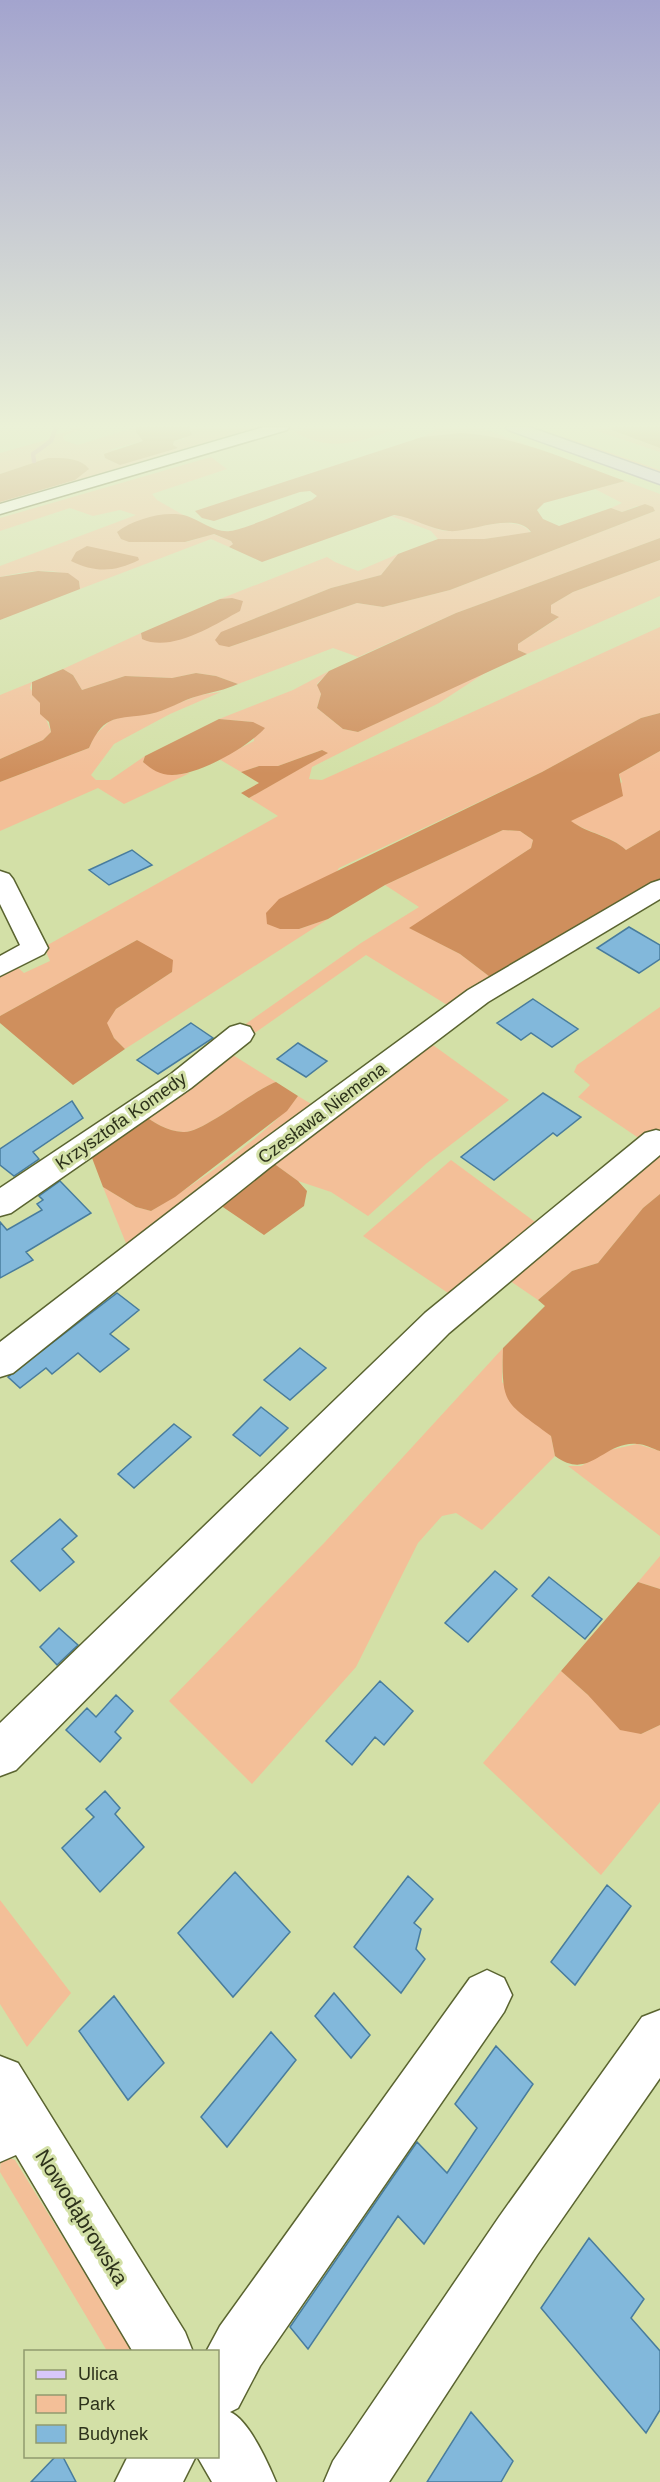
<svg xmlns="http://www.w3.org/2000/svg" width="660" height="2482" font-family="Helvetica,sans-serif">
  <rect width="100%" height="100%" fill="#d3e0a7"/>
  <path fill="#f3bf98" d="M71,427H86L63,436L65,441L78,445L136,427V432L143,441L109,450L177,448L173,445L174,441L184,439L189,427H270L252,432L244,431L247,434L0,505V502L75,480L72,459C46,457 25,466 0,474V453L50,439L52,432L58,434L71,431Z
    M292,427H302L0,515V512Z
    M311,427H403C363,439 335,455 295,432Z
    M434,427H478L531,446C494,436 460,433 422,437L435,431Z
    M523,427L571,439L660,470V476Z
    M585,427H611L612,430L660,448V452Z
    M211,457L227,469L152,494L157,500L185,516L149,517L129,542H186L213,534L231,541L233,544L229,547L211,539L80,589L79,581C57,565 26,571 0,577V566L136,515L120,510L93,516L70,508L0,531V518Z
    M625,481L660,494V538L456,613L358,657L333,648L238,684L216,676L196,673L172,678L125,676L82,690L73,675L63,669L141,633L142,639L232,598L220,599L327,557L335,562L358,571L398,554L381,575L331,588L246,622L229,647L357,603L383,607L450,590L655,511L637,506L622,512L611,508L622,503L595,489Z
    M391,516C412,513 430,531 450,531C471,531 517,512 531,533L484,539H438L431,531Z
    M660,560V596L527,654L518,650V644L558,618L551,613V605L573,592Z
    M660,627V713L641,718L542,772L339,868L299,929L328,919L125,1049L114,1038L106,1023L116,1009L172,972L137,940L0,1016V974L16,966L24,973L50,961L44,947L278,816L249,798L327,753L322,750L278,766H259L241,772L219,759L254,741L253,722L219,719L293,690L329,671L317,684L321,694L317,708L343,729L358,732L491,669L439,703L312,767L309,779L322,780Z
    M32,682L30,688L40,703L51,732L43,740L0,759V695Z
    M221,692L170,714L114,744L91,775L96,780H110L145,756L143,762L172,775L190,773L124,804L98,788L0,831V782L89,748L94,736L110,721L127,715L150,714L200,695Z
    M660,751V830L626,850C610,835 588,833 570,821L594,808L622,782L619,774Z
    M503,830L520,831L533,840L531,848L410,928L460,954L494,980L452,1008L366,955L249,1037L237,1030L361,943L419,907L385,885Z
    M660,1007V1194L643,1208L598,1263L572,1271L538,1300L500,1274L646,1143L578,1097L590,1085L574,1072L577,1065Z
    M426,1040L509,1100L427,1163L368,1216L331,1192L298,1181L269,1160Z
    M228,1052L276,1082C253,1090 202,1134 183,1132C166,1131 154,1122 141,1114Z
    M298,1096L318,1108L130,1253L103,1187L136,1207L151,1211C190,1188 273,1131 298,1096Z
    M451,1160L542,1227L457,1299L363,1236Z
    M503,1348L502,1382L551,1436L555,1456L482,1530L456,1513L442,1516L418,1543L356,1667L252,1784L169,1701L325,1542Z
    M637,1444L660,1451V1536L568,1466H581L610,1450Z
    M660,1556V1589L638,1582Z
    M561,1671L588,1695L641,1734L660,1725V1802L601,1875L483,1763Z
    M0,1900L71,1993L27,2047L0,2004Z
    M1,2155L15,2160L133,2351H107L0,2172Z"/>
  <path fill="#cf8f5d" d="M136,427H189L192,435L174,441L173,445L178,448L120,465L105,458L104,454L143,441L136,432Z
    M611,427H660V448L612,430Z
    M461,433C518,436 572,462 625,481L544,503L537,510L543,519L559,526L611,508L622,512L645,504L653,507L655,511L450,590L383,607L357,603L229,647L219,645L215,640L221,632L331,588L381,575L398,554L438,539H484L531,532C515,511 470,533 449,531C431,530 413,517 394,515L262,562L229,547L233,544L231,541L214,534L185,542H129L121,539L117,532C134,519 166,510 187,516C201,521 215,533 230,531C249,528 292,508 312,500L317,496L310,491L300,492L214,521L202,518L195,511L422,437Z
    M48,458C62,458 80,457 89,469L75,480L0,502V474Z
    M660,538V560L573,592L551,605V613L559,617L518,644V650L527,654L358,732L343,729L317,708L321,694L317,685L329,671L456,613Z
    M87,546L138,557L139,560C115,572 95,573 71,561L76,552Z
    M38,571L68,573L79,581L80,589L0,620V577Z
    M232,598L243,601L240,611C214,625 171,653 142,639L141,633L220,599Z
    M63,669L73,675L82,690L125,676L172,678L196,673L216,676L238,684C225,690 212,692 198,696C182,700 166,711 150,714C118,720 105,712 89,748L0,782V759L43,740L51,732L49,722L40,714V703L32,695V682Z
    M660,713V751L619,774L623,796L571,821C588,834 610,835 626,850L660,830V885L494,980L460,954L409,928L531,848L533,840L520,831L503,830L385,885L328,919L299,929H280L267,924L266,913L279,899L542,772L641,718Z
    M219,719L253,722L265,728C248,747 199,775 172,775C160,775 151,769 143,762L145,756Z
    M322,750L328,753L249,798L241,793L259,783L241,772L259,766H278Z
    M137,940L173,960L172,972L116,1009L107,1023L114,1038L125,1049L73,1085L0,1023V1016Z
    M276,1082L298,1096L287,1111L175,1197L151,1211L136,1207L103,1187L89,1150L141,1114C154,1122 166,1131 183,1132C202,1134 253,1090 276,1082Z
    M269,1160L298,1181L307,1191L304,1206L264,1235L214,1201Z
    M660,1194V1451C653,1449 645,1444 637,1444C603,1441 590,1482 555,1456L551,1436C506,1402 501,1407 503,1348L545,1306L538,1300L572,1271L598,1263L643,1208Z
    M638,1582L660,1589V1725L641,1734L620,1730L588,1695L561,1671Z"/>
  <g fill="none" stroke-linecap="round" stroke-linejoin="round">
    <path stroke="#db8ca6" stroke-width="4.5" d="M34,461L33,454L51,441L56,427"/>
  </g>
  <path fill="#82b8db" stroke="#487c9d" stroke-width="1.5" d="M132,850L152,865L109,885L89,870Z
    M629,927L660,945V959L639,973L597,948Z
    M533,999L578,1029L552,1047L531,1033L521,1040L497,1023Z
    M191,1023L213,1038L158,1074L137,1060Z
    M298,1043L327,1061L306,1077L277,1059Z
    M543,1093L581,1117L557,1136L553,1133L494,1180L461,1157Z
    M72,1101L83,1118L33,1152L39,1159L14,1176L0,1165V1149Z
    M60,1181L91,1213L26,1252L33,1260L0,1278V1222L7,1230L42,1210L37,1204L43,1200L39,1196Z
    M117,1293L139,1310L110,1334L129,1349L100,1372L78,1353L52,1374L46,1368L20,1388L8,1377Z
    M300,1348L326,1368L290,1400L264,1380Z
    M261,1407L288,1428L260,1456L233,1435Z
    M174,1424L191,1437L134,1488L118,1474Z
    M60,1519L77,1536L62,1549L74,1562L40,1591L11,1561Z
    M495,1571L517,1589L468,1642L445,1623Z
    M549,1577L602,1619L585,1639L532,1596Z
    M59,1628L78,1645L57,1665L40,1647Z
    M380,1681L413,1711L384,1745L375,1737L352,1765L326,1741Z
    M116,1695L133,1711L115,1732L121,1738L100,1762L66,1730L87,1708L96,1717Z
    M105,1791L120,1808L115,1814L144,1847L100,1892L62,1848L94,1817L86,1809Z
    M235,1872L290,1932L233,1997L178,1933Z
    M408,1876L433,1899L414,1923L421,1929L416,1949L425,1959L401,1993L354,1947Z
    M607,1885L631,1906L575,1985L551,1962Z
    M334,1993L370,2035L351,2058L315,2016Z
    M114,1996L164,2063L128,2100L79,2031Z
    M271,2032L296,2060L227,2147L201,2117Z
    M496,2046L533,2084L424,2244L398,2216L308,2349L290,2327L417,2142L447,2173L477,2128L455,2104Z
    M589,2238L644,2299L631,2318L660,2351V2410L646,2433L541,2308Z
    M471,2412L513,2461L501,2482H427Z
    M55,2457H63L76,2482H31Z"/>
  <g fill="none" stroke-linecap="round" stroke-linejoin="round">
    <defs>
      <path id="minor" d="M264,427H289L287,430L0,514V504Z
        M0,871L9,874L13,879L48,948L44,954L0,976V956L20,945L0,904Z
        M660,880V899L488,1002L269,1168L13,1373L0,1377V1342L247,1152L468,990L651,883Z
        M240,1024L250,1027L254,1034L250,1041L191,1088L11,1213L0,1216V1188L171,1074L230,1027Z
        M656,1130L660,1131V1155L449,1333L16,1770L0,1776V1723L425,1313L645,1133Z
        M487,1970L504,1978L512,1995L504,2012L260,2366L238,2408L230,2412C249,2420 268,2463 276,2482H212L197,2456H218V2352H206L220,2326L470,1978Z
        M660,2010V2078L537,2255L389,2482H324L333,2461L499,2217L642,2017Z
        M0,2056L18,2063L185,2332L193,2352H133L16,2155L0,2162Z
        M128,2456H196L183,2482H115Z"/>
      <path id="major" d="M506,427H529L660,473V484L508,430Z"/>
    </defs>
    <use href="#minor" stroke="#5a6430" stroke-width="3"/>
    <use href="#major" stroke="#8b7ba9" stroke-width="3"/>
    <use href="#minor" fill="#fff" fill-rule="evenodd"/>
    <use href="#major" fill="#d7c7f9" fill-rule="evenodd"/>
  </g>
  <linearGradient id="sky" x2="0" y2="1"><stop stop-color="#a3a4ce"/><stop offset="0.55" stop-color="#ebf1d7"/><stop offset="1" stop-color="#ebf1d7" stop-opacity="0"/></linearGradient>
  <rect width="660" height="774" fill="url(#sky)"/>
  <g text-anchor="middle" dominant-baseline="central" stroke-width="6" stroke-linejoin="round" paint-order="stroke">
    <g font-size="18" fill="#2d321b" stroke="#d3e0a7">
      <text transform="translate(322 1113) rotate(-37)">Czesława Niemena</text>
      <text transform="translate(121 1121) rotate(-35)">Krzysztofa Komedy</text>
    </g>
    <g font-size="21" fill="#2d321b" stroke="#d3e0a7">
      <text transform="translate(82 2217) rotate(58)">Nowodąbrowska</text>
    </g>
  </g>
  <rect x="24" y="2350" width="195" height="108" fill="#d3e0a7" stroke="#919a6f" stroke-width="1.5"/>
  <rect x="36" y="2370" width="30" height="9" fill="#d7c7f9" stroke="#919a6f" stroke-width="1.5"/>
  <text x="78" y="2380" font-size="18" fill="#2d321b">Ulica</text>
  <rect x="36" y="2395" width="30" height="18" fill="#f3bf98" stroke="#919a6f" stroke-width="1.5"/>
  <text x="78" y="2410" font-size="18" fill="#2d321b">Park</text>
  <rect x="36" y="2425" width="30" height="18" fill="#82b8db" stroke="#919a6f" stroke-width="1.5"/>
  <text x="78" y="2440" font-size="18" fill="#2d321b">Budynek</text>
</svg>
